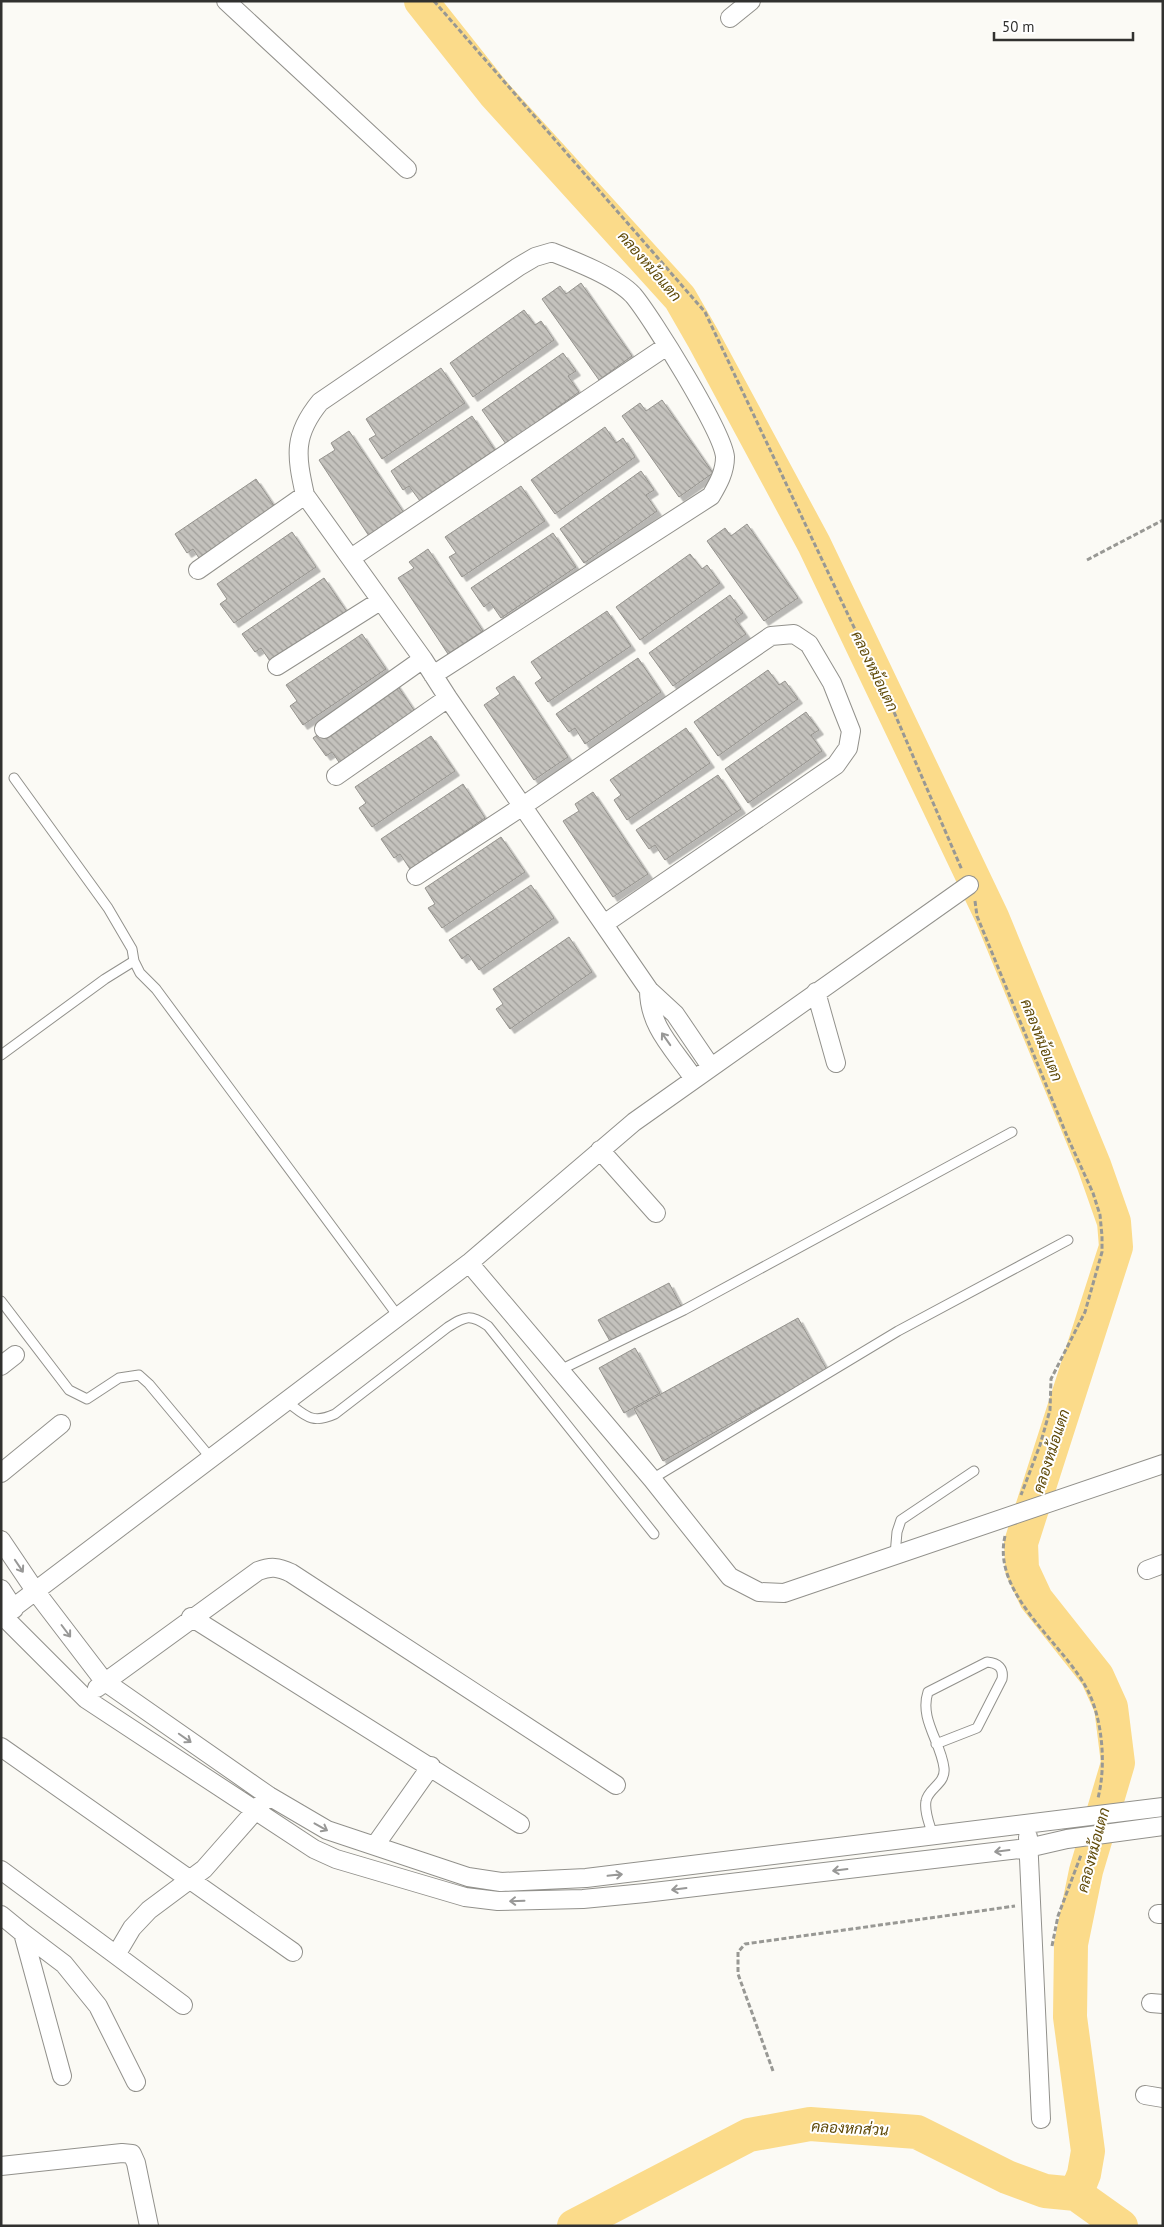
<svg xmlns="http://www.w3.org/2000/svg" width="1164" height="2227" font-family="'PT Sans',Sarabun,sans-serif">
  <defs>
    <pattern id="building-back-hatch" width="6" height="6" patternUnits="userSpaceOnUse" patternTransform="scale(1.25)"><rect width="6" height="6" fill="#c4c2bd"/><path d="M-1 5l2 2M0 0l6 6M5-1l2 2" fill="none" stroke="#a09e9a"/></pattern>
    <filter id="shadow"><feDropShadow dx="4.5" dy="4.5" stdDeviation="0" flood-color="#0004"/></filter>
  </defs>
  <rect width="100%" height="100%" fill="#fbfaf5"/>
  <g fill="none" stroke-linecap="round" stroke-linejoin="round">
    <path stroke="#fbdb8a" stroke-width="34" d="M421,1L494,93L680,298L703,338L814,544L992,917L1094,1165L1114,1222L1116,1247L1021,1543L1022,1569L1036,1599L1097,1676L1111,1707L1118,1763L1086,1871L1071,1944L1070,2017L1088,2151L1084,2174L1076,2194
      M574,2226L749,2135L810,2124L917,2132L1007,2177L1045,2191L1076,2194L1121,2226"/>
  </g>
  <path fill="url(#building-back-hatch)" stroke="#95938e" filter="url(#shadow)" d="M581,283L632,356L599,380L542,299L560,286L566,294Z
    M524,310L535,325L541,321L554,340L473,397L450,363Z
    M563,353L576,371L568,376L579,392L506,444L482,410Z
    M441,368L465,403L382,459L369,439L376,435L366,419Z
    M662,400L713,473L679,497L622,416L640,403L646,411Z
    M472,416L495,450L420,501L409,486L403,490L391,471Z
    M605,427L616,443L623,438L635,457L555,514L531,480Z
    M349,431L404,513L369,536L319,460L335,450L331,443Z
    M641,471L654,490L646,495L657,511L584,563L560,529Z
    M256,479L279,513L203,564L193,549L187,553L175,534Z
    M521,486L545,521L462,577L449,557L456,553L445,537Z
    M747,524L798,598L764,621L707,541L725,528L731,536Z
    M292,532L316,567L234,623L220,604L227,599L217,584Z
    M553,533L576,567L501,618L490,602L484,607L471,588Z
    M428,549L483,631L448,654L398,578L414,568L409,562Z
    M690,554L702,569L707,565L720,583L640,640L616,607Z
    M324,578L347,612L272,664L261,648L255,652L242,634Z
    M730,595L743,613L735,619L746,634L673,686L649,653Z
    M607,611L631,646L548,702L535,683L542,678L531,662Z
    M362,634L386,669L303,725L290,706L297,701L286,685Z
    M638,658L661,692L585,744L575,728L569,732L556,714Z
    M768,670L779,685L785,681L798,699L718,756L694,722Z
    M514,676L568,757L534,780L484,705L500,694L496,688Z
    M395,682L418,716L343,768L332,752L326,756L313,738Z
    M806,712L819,730L811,735L822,751L748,803L725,769Z
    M686,728L710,763L627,820L614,800L621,795L610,780Z
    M431,736L455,771L372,827L359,808L366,803L355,787Z
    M718,775L741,809L665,860L655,845L649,849L636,830Z
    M463,784L485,818L410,869L400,854L394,858L381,839Z
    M593,792L648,874L613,897L563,821L579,811L575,804Z
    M501,837L525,872L442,928L428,908L435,904L425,888Z
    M531,885L554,918L479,970L468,954L462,959L449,940Z
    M569,937L592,972L510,1029L496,1009L503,1004L493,989Z
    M669,1283L681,1306L611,1343L598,1320Z
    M798,1318L827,1370L663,1461L634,1409Z
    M635,1348L660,1393L624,1413L599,1368Z"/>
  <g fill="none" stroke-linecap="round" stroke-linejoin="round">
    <defs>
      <path id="lane" d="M14,778L108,908L132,949L134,961
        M1,1055L105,979L134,961L140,973L156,989L398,1316
        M1,1301L69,1390L87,1399L119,1378L139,1375L149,1384L210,1457
        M560,1370L684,1310L1012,1132
        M286,1401C305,1415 311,1425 335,1414L448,1327C466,1316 470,1314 488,1326L654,1534
        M652,1479L898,1331L1068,1240
        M895,1555L897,1532L901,1520L974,1471
        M933,1836C930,1825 924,1812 926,1801C928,1788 946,1784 944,1768C941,1742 919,1719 928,1692L987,1662C998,1663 1004,1668 1002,1679L977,1728L936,1744"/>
      <path id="street" d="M226,1L407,169
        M730,18L751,1
        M351,558L667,346
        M198,570L305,495
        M277,666L380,601
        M433,675L711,496C718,484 725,472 725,457C723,432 651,316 633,295C616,277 575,261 552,252L535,257L518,267L320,402C293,435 296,455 305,495L423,659L448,698L649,990L675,1014L711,1067
        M324,729L423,659
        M336,776L448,698
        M416,876L523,806L771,636L794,634L809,644L832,683L851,731L848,748L836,765L604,924
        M649,990C649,1027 674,1049 694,1079
        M816,992L836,1063
        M600,1150L656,1213
        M469,1263L634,1122L969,885
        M1,1366L15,1355
        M1,1473L61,1424
        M1,1540L36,1592L104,1681L269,1796L327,1830L468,1877L501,1882L586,1878L1163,1807
        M1147,1570L1163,1564
        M1,1589L14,1609
        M3,1616L86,1699L314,1849L336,1859L465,1897L498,1901L583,1899L645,1893L1028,1848L1067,1839L1163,1826
        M1,1617L469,1263L652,1479L730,1577L759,1592L784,1593L1163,1464
        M191,1617L520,1824
        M97,1688L258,1571C271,1566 278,1567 291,1573L616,1785
        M1,1747L293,1952
        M1028,1837L1041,2119
        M376,1844L431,1766
        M1,1870L116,1955L132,1928L149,1910L204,1869L263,1802
        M1158,1914H1163
        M1,1915L23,1933L62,2076
        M23,1933L64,1964L98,2006L136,2082
        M116,1955L183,2005
        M1151,2003L1163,2004
        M1145,2095L1163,2098
        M1,2166L122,2153L132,2154L136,2163L149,2226"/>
    </defs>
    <use href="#lane" stroke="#92918c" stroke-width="11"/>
    <use href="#street" stroke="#92918c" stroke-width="20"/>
    <path stroke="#989894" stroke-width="3" stroke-dasharray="5 2.5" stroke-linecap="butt" d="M434,1L705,312L894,712L962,870
      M1087,560L1163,520
      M975,901L977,916L1067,1136L1093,1193L1100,1215L1102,1236V1252L1085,1312L1051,1379L1050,1410L1040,1445L1021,1495
      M1005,1536C991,1596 1066,1644 1089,1693C1103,1723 1106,1767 1098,1798
      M1052,1946L1058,1916L1081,1855
      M773,2071L738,1974V1952L745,1944L1015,1906"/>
    <use href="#lane" stroke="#fff" stroke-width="9"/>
    <use href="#street" stroke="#fff" stroke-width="18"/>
  </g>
  <defs><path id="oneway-shaft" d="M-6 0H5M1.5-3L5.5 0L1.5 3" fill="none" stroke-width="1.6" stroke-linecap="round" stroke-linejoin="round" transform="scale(1.25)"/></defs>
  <g stroke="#989897">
    <use href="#oneway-shaft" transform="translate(666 1039) rotate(-125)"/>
    <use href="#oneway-shaft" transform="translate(19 1566) rotate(56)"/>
    <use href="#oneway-shaft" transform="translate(66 1631) rotate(53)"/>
    <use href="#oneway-shaft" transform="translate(185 1738) rotate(35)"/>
    <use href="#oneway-shaft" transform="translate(321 1827) rotate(29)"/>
    <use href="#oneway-shaft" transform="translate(1002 1851) rotate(173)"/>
    <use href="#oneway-shaft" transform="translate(840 1870) rotate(173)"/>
    <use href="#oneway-shaft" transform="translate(615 1875) rotate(-6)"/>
    <use href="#oneway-shaft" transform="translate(679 1889) rotate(173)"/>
    <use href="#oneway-shaft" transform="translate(517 1901) rotate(178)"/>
  </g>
  <g text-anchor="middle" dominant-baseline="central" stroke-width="4" stroke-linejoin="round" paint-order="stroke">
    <g font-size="15" font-style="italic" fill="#5f4907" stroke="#fff">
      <text transform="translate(650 266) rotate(49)">คลองหม้อแตก</text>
      <text transform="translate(875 671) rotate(64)">คลองหม้อแตก</text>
      <text transform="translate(1042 1040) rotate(68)">คลองหม้อแตก</text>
      <text transform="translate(1051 1451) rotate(-72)">คลองหม้อแตก</text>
      <text transform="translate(1093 1850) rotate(-75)">คลองหม้อแตก</text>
      <text transform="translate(850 2128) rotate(3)">คลองหกส่วน</text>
    </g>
  </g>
  <rect width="1164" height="2227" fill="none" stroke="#31312f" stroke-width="5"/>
  <path d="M994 32v8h139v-8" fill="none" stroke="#31312f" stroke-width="2.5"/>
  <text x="1002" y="32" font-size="15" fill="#31312f" stroke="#ffffff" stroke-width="4" paint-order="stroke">50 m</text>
</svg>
